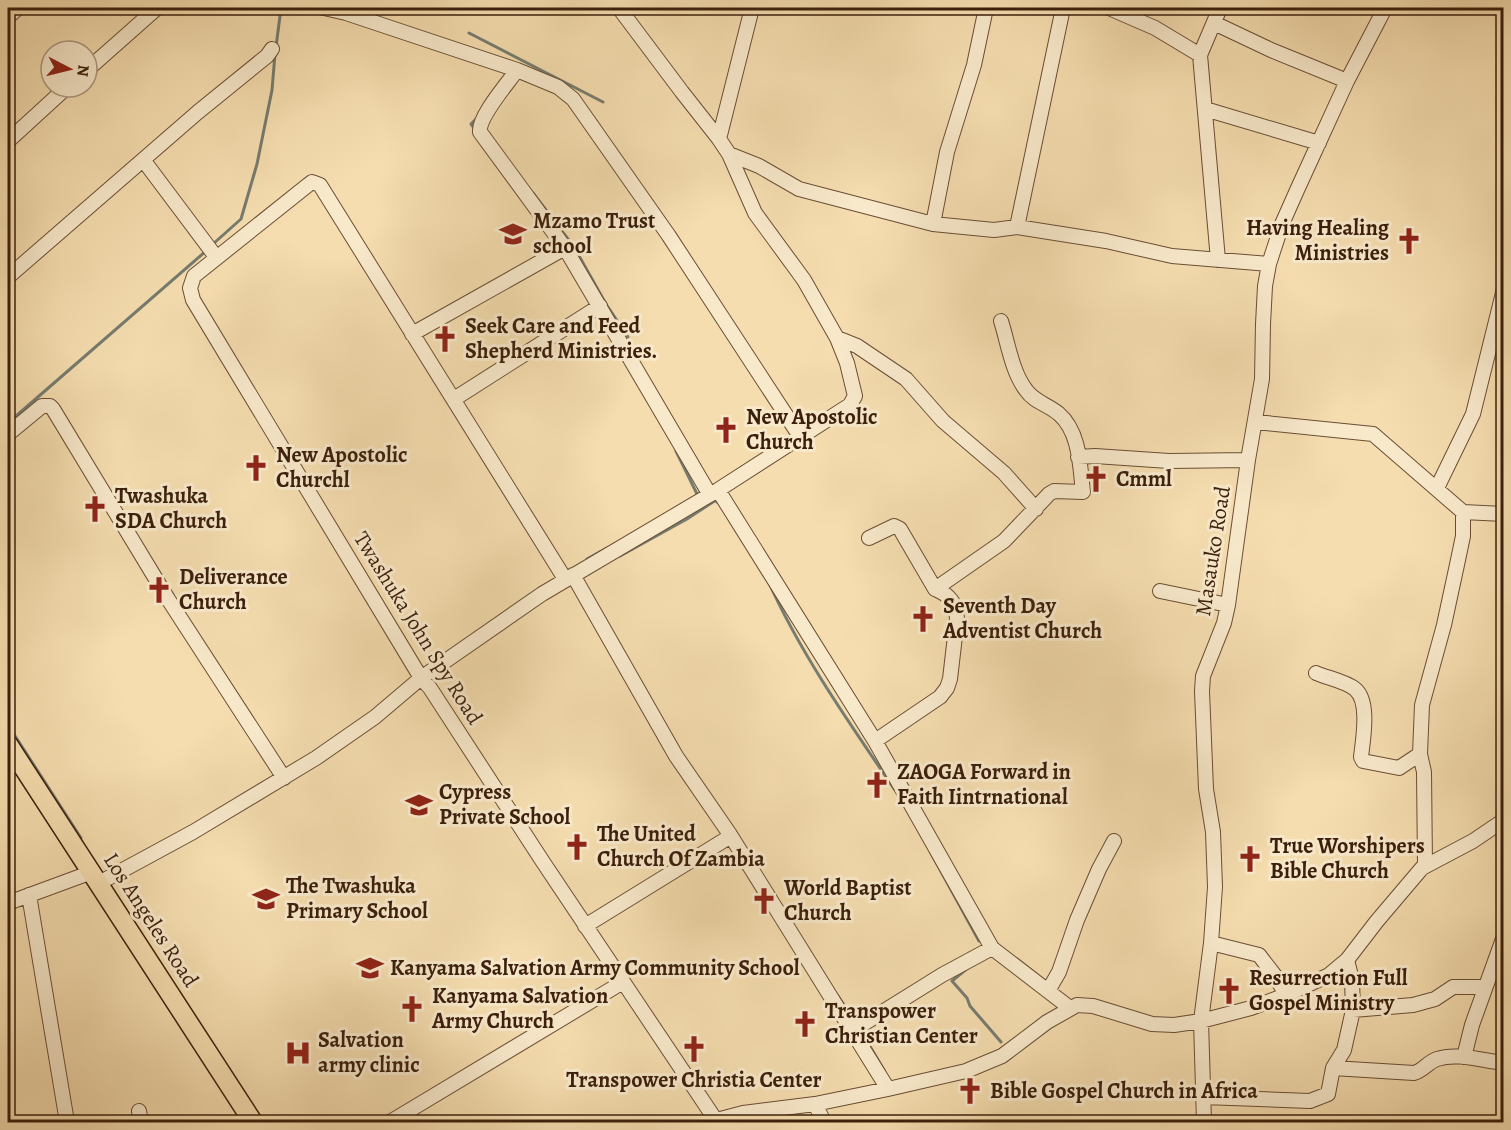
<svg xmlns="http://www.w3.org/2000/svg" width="1511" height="1130" font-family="Alegreya,serif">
  <rect width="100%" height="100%" fill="#f5ddaf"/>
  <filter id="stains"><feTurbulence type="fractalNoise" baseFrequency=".00333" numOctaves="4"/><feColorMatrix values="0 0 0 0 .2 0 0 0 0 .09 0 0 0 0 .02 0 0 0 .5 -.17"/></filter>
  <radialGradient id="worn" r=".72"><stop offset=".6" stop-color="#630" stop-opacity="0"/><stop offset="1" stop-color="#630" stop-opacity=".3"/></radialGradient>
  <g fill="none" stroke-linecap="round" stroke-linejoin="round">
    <path stroke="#767c70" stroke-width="3" d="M469,33L603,102
      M276,47L281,8
      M474,128L471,124L477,118
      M533,193L574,247L606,304L628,337
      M213,244L241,219L257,164L272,90L275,54
      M8,423L206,251
      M676,451L698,496
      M620,556L687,519L716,500L717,502
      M587,559L607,548
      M769,583C802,656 850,724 895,790
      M8,725L81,838
      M8,760L62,843
      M931,853L979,941
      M969,967L952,981L967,998L970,1006L1001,1042
      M838,996L856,1023
      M861,1031L884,1070"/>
    <defs>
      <path id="minor" d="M324,8L346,13L517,70
        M619,8L682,92L719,139
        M1109,8L1155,28L1200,55
        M8,17L18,8
        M1214,23L1271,50L1347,81
        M87,70L157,8
        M1205,109L1319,143
        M8,141L67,87
        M729,154L759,166L799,189L933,224L994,230L1017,227L1106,241L1172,256L1269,264
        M144,161L216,257
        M933,224L947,152L974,65L986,8
        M1017,227L1063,8
        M1218,260L1200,55L1220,8
        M8,277L198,112L267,56L272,49
        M412,334L565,248
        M837,338L857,346L906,379L943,421L1004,473L1036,509
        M454,399L600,306
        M1256,422L1373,434L1463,512L1504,514
        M8,434L42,406H50L53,409L168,599L284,778
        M1078,457L1095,456L1169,461L1248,460
        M1437,488L1473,414L1504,289
        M718,490L875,741L992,948L1070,1008
        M710,495L565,248L480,132C478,117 508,83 517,70L558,87L573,99L669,236L801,438
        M869,538L894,526L900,529L935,589C950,595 956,603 957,619L950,679L947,688L940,697L875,741
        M573,575L676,756L729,833L888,1089
        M565,579L320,185L312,182L308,185L194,276L190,288L193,300L421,678L430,688L543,862L717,1122
        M935,589L1004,541L1049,494L1054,491L1083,492C1080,467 1080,432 1059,414C1049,405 1034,402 1026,390C1012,372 1008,343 1001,321
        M1160,591L1228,605
        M1316,673C1327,678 1345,681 1355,689C1370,701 1363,739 1361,757L1363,761L1399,768L1420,754
        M1425,866L1424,772L1420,754L1422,705L1444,625L1458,560L1463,536V512
        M99,883L193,832L316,758L375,717L421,678L542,594L718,490L850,405L855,396L847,363L837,338L804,280L755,213L729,154L719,139L752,8
        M29,895L67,1122
        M8,903L92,872
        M585,926L731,836
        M1211,943L1259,955L1276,977L1286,995
        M1048,991L1059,972L1077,920L1099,869L1114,841
        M1353,1010L1413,1005L1435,999L1453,987H1485
        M852,1031L942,975L992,948
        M1464,1057L1472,1025L1504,936
        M1333,1068L1414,1073C1423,1071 1428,1062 1437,1059C1458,1052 1482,1061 1504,1063
        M1203,1097L1310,1101L1328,1094L1333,1068L1344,1050L1353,1010L1352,980L1347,960
        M815,1104L824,1122
        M139,1111L141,1122
        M390,1122L623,982
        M709,1122L743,1113L815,1104L888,1089L966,1071L1002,1056L1047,1022L1077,1005L1093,1006L1152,1024L1174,1025L1201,1021L1251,1008L1286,995L1329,975L1347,960L1377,921L1422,868L1473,841L1504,820
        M1204,1122L1201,1021L1211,943L1215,887L1213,832L1206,789L1202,691L1203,676L1224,623L1228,605L1248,460L1262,379L1263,324L1265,286L1269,264L1282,224L1298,188L1347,81L1385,8"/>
      <path id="major" d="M8,744L253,1122"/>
    </defs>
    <use href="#minor" stroke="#6a4e35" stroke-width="16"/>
    <use href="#major" stroke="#3b1f0c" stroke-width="21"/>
    <use href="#minor" stroke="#f8e9cb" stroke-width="14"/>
    <use href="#major" stroke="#f5ddaf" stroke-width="18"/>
  </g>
  <defs>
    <symbol id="school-bare" viewBox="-9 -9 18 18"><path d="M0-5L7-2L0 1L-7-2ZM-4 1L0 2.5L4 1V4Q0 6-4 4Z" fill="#8f2418" stroke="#f8e9cb" stroke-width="2.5" paint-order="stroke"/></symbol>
    <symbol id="church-bare" viewBox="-9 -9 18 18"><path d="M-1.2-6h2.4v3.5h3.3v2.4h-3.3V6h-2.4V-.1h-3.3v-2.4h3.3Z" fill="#8f2418" stroke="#f8e9cb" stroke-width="2.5" paint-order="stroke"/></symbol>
    <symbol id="hospital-bare" viewBox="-9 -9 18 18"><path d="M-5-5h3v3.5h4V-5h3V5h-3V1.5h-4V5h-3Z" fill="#8f2418" stroke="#f8e9cb" stroke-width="2.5" paint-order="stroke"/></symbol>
  </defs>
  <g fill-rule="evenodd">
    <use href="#school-bare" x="494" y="215" width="38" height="38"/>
    <use href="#church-bare" x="1390" y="222" width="38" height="38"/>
    <use href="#church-bare" x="426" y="320" width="38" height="38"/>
    <use href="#church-bare" x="707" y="411" width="38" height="38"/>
    <use href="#church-bare" x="237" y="449" width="38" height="38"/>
    <use href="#church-bare" x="1077" y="460" width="38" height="38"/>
    <use href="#church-bare" x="76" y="490" width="38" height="38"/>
    <use href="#church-bare" x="140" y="571" width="38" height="38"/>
    <use href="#church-bare" x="904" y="600" width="38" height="38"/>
    <use href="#church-bare" x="858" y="766" width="38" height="38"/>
    <use href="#school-bare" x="400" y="786" width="38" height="38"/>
    <use href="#church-bare" x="558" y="828" width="38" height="38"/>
    <use href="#church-bare" x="1231" y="840" width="38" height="38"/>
    <use href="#school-bare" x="247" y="880" width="38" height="38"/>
    <use href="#church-bare" x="745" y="882" width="38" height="38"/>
    <use href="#school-bare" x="351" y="949" width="38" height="38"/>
    <use href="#church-bare" x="1210" y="972" width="38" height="38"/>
    <use href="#church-bare" x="393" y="990" width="38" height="38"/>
    <use href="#church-bare" x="786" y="1005" width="38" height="38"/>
    <use href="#church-bare" x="675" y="1030" width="38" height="38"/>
    <use href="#hospital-bare" x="279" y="1034" width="38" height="38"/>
    <use href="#church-bare" x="951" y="1072" width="38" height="38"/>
  </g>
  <g text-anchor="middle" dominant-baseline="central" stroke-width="6" stroke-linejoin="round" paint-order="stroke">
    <g font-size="22" font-weight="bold" fill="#3b1f0c" stroke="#f8e9cb" text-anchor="start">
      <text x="533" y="221">Mzamo Trust<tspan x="533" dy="25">school</tspan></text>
      <text x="1389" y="228" text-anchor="end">Having Healing<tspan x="1389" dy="25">Ministries</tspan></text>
      <text x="465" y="326">Seek Care and Feed<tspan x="465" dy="25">Shepherd Ministries.</tspan></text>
      <text x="746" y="417">New Apostolic<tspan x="746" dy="25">Church</tspan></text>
      <text x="276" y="455">New Apostolic<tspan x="276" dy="25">Churchl</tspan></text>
      <text x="1116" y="479">Cmml</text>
      <text x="115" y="496">Twashuka<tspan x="115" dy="25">SDA Church</tspan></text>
      <text x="179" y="577">Deliverance<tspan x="179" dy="25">Church</tspan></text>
      <text x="943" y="606">Seventh Day<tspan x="943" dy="25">Adventist Church</tspan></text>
      <text x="897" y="772">ZAOGA Forward in<tspan x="897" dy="25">Faith Iintrnational</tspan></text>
      <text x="439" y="792">Cypress<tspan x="439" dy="25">Private School</tspan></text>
      <text x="597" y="834">The United<tspan x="597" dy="25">Church Of Zambia</tspan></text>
      <text x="1270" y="846">True Worshipers<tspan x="1270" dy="25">Bible Church</tspan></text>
      <text x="286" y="886">The Twashuka<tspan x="286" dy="25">Primary School</tspan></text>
      <text x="784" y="888">World Baptist<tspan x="784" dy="25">Church</tspan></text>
      <text x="390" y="968">Kanyama Salvation Army Community School</text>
      <text x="1249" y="978">Resurrection Full<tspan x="1249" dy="25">Gospel Ministry</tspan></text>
      <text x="432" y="996">Kanyama Salvation<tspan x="432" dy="25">Army Church</tspan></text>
      <text x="825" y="1011">Transpower<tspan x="825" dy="25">Christian Center</tspan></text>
      <text x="318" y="1040">Salvation<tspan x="318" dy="25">army clinic</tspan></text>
      <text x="694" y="1080" text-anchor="middle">Transpower Christia Center</text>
      <text x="990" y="1091">Bible Gospel Church in Africa</text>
    </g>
    <g font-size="22" fill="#3b1f0c" stroke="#f8e9cb">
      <text transform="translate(1213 551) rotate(-81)">Masauko Road</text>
      <text transform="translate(418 628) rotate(58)">Twashuka John Spy Road</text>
      <text transform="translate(151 920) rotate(57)">Los Angeles Road</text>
    </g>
  </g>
  <rect width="1511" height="1130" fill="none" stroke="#f5ddaf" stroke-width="30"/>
  <rect x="9" y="9" width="1493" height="1112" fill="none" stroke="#3b1f0c" stroke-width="3"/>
  <rect x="15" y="15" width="1481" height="1100" fill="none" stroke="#3b1f0c" stroke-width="1.5"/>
  <g transform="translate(69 69) rotate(97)"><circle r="28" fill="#f8e9cb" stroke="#ac987f" stroke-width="1.5"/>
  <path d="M0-4.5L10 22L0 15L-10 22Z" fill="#8f2418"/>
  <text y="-9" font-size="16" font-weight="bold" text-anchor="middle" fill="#3b1f0c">N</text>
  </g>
  <rect width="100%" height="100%" filter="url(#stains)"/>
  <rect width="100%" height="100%" fill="url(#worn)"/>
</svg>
